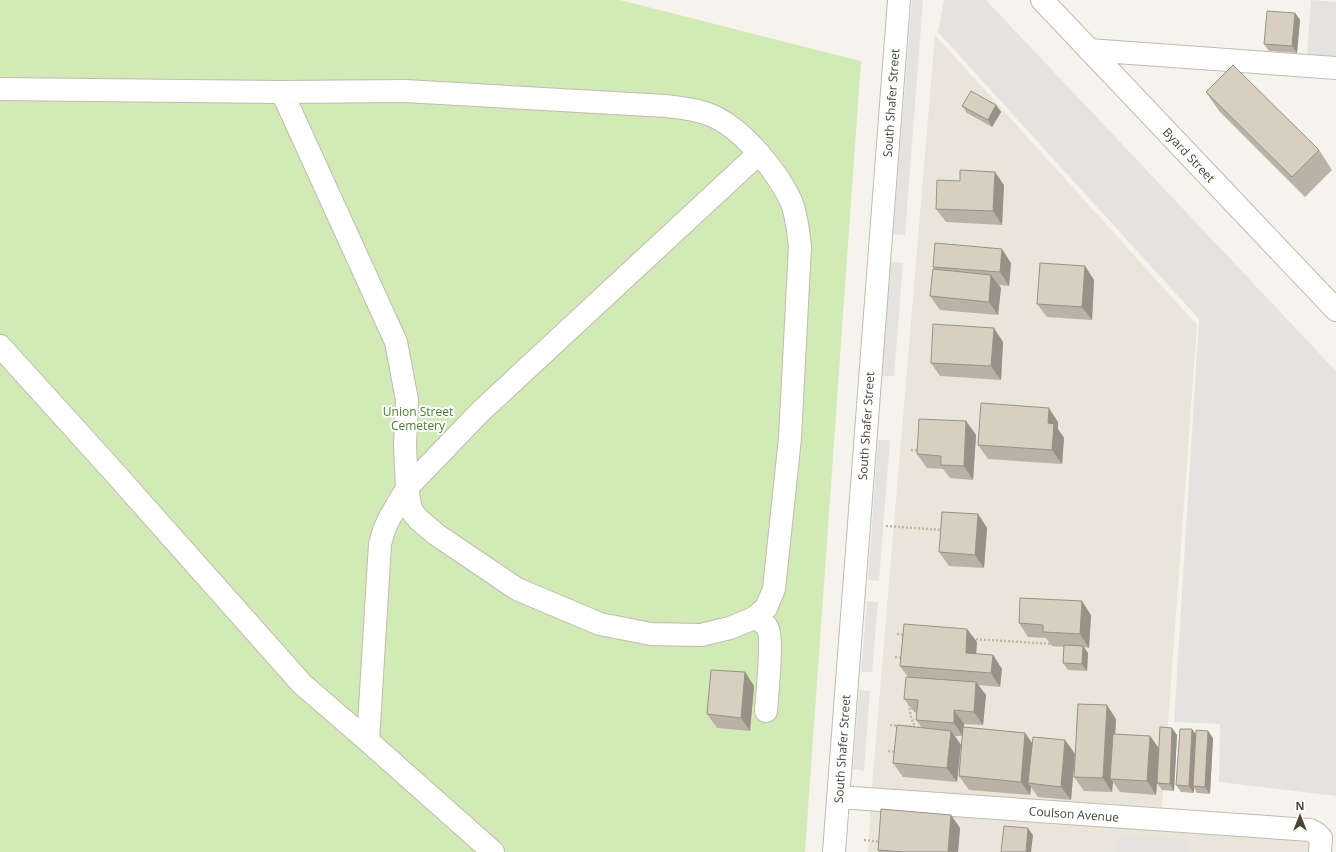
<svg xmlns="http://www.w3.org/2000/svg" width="1336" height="852" font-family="'Open Sans',sans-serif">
  <rect width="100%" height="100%" fill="#f6f3ec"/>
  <path fill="#eae5da" d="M935,35L1197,325L1161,820L1310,830L1320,852H868L872,786Z"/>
  <path fill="#d2eab5" d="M0,0H620L861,61L805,852H0Z"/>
  <path fill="#e5e3e0" d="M912,0H923L905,235L893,234Z
    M944,0H986L1336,371V796L1219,782L1220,724L1174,722L1199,319L938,32Z
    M1311,0L1336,2V57L1307,55Z
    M890,262L903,263L894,376H882Z
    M878,440H890L879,581L868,580Z
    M867,601L878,602L872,672H861Z
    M859,690L870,691L864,771L853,769Z
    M1118,835L1190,840L1189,852H1117Z"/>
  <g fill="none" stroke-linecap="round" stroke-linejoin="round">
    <defs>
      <path id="minor" d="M1042,0L1336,310
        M1089,50L1336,68
        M0,89L282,92L396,342L407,400L405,445L407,488L411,510L418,519L437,535L517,589L600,624L651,634L701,635L730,628L754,618L766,608L774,589L790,438L800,246C798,231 797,215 791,201C778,173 745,132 717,118C701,110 683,108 666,106L405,91L282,92
        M0,346L113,471L302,684L368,741
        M754,618C759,620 766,624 768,629C773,640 767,696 766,711
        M838,797L1310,830L1316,833L1321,838L1320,852
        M493,852L368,741L380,544L384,530L390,517L407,488L480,412L758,154
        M834,852L899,0"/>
    </defs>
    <use href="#minor" stroke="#c2bbae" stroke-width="24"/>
    <path stroke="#c4b79f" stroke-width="2.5" stroke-dasharray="2 2" stroke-linecap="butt" d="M911,450H919
      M886,526L943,530
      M897,634L905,635
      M972,639L1052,644
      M895,657L903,658
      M909,704L911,717L915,727
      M890,725L900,726
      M905,726L924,728
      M888,751L897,752
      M864,840L882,842"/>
    <use href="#minor" stroke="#fff" stroke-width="22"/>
  </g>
  <path fill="#bab2a6" d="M1295,13L1300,20L1297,53L1269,51L1264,44Z
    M1206,92L1319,150L1332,170L1305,197L1219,111Z
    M996,105L1001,112L992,127L967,113L962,106Z
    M1004,185L1002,225L946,222L936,209Z
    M1011,263L1009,286L999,285L1001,288L998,315L940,310L930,296L935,270L933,267Z
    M1085,266L1094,280L1092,320L1047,317L1037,304Z
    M1003,342L1001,380L940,376L931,363Z
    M966,421L976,435L973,480L950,478L943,469L927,468L917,454Z
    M1058,422V429L1064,438L1062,464L988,459L978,445Z
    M978,514L987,528L984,568L949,566L939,552Z
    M1091,615L1089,648L1084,647L1088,653L1087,671L1068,670L1063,663L1064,647L1052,646L1046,638L1028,637L1019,623Z
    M977,642L976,654L993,655L1002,669L1000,687L978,685L986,695L983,725L964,724V727L1025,733L1032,743L1065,740L1075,754L1071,800L1038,797L1031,787L1030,795L969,790L959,776L962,736H955L961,745L957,782L903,777L893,763L922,728L916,720L917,713L914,712L904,699L908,677L900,666Z
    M745,672L754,686L750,731L717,728L707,714Z
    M1116,719L1115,734L1150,736L1159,749L1172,728L1177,735L1174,791L1162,790L1157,783L1156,795L1120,792L1113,782L1112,792L1084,791L1074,777Z
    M1208,731L1213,738L1210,794L1197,793L1194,788V793L1181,792L1176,785L1196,735Z
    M951,815L960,828L958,852H879L878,850Z"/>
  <path fill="#979187" d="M1295,13L1300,20L1297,53L1292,46Z
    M996,105L1001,112L992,127L988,120Z
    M995,172L1004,185L1002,225L993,211Z
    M1002,249L1011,263L1009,286L1000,272Z
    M1085,266L1094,280L1092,320L1082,307Z
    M991,275L1001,288L998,315L989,302Z
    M994,328L1003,342L1001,380L991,366Z
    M1049,408L1058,422V429L1064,438L1062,464L1052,450L1048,423Z
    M966,421L976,435L973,480L964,466Z
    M978,514L987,528L984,568L975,555Z
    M1082,601L1091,615L1089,648L1080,634Z
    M967,629L977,642L975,666L966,653Z
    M1083,646L1088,653L1087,671L1082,664Z
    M993,655L1002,669L1000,687L991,673Z
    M745,672L754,686L750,731L741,718Z
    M976,682L986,695L983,725L974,712Z
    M1107,705L1116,719L1113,779H1110L1113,782L1112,792L1103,778Z
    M954,710L964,724L963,736L954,723Z
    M1172,728L1177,735L1174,791L1170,784Z
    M1192,729L1197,736L1193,786L1194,788V793L1189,786Z
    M951,731L961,745L957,782L947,768Z
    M1208,731L1213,738L1210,794L1205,787Z
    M1025,733L1035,747L1028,783L1031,787L1030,795L1021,782Z
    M1150,736L1160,750L1156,795L1147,781Z
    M1065,740L1075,754L1071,800L1061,787Z
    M951,815L960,828L958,852H948Z
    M1028,828L1033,835L1031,852H1026Z"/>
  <path fill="#d8cfc1" stroke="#979187" d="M1267,11L1295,13L1292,46L1264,44Z
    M1233,65L1319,150L1292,177L1206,92Z
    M971,91L996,105L988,120L962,106Z
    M960,170L995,172L993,211L936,209L937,180L960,181Z
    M935,243L1002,249L1000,272L933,267Z
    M1040,263L1085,266L1082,307L1037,304Z
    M933,269L991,275L989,302L930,296Z
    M933,324L994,328L991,366L931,363Z
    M981,403L1049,408L1048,423L1054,424L1052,450L978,445Z
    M919,419L966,421L964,466L941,465V456L917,454Z
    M942,512L978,514L975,555L939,552Z
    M1020,598L1082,601L1080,634L1043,632V625L1019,623Z
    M904,624L967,629L966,653L993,655L991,673L900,666Z
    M1064,645L1083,646L1082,664L1063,663Z
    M711,670L745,672L741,718L707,714Z
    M906,677L976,682L974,712L954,710V723L916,720L918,700L904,699Z
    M1078,704L1107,705L1103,778L1074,777Z
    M897,725L951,731L947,768L893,763Z
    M963,727L1025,733L1021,782L959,776Z
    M1160,727L1172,728L1170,784L1157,783Z
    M1180,729H1192L1189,786L1176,785Z
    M1196,730L1208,731L1205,787L1193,786Z
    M1113,734L1150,736L1147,781L1110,779Z
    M1033,737L1065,740L1061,787L1028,783Z
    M881,809L951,815L948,852H904L878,850Z
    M1004,826L1028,828L1026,852H1001Z"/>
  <g text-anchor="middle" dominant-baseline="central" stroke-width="4" stroke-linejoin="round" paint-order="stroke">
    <g font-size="12" fill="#4b4439" stroke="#fff">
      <text transform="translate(891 103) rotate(-86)">South Shafer Street</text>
      <text transform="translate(1189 155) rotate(47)">Byard Street</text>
      <text transform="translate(866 426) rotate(-86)">South Shafer Street</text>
      <text transform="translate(842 749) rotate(-86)">South Shafer Street</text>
      <text transform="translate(1074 814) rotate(4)">Coulson Avenue</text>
    </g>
    <g font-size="12" fill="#4a7f2a" stroke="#fff">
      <text x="418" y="411">Union Street<tspan x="418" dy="14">Cemetery</tspan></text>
    </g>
  </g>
  <g transform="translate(1300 816)" stroke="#ffffff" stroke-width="3" paint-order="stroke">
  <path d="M0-3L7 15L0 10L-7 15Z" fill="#4b4439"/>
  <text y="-6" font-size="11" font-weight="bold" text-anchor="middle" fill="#4b4439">N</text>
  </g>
</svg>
